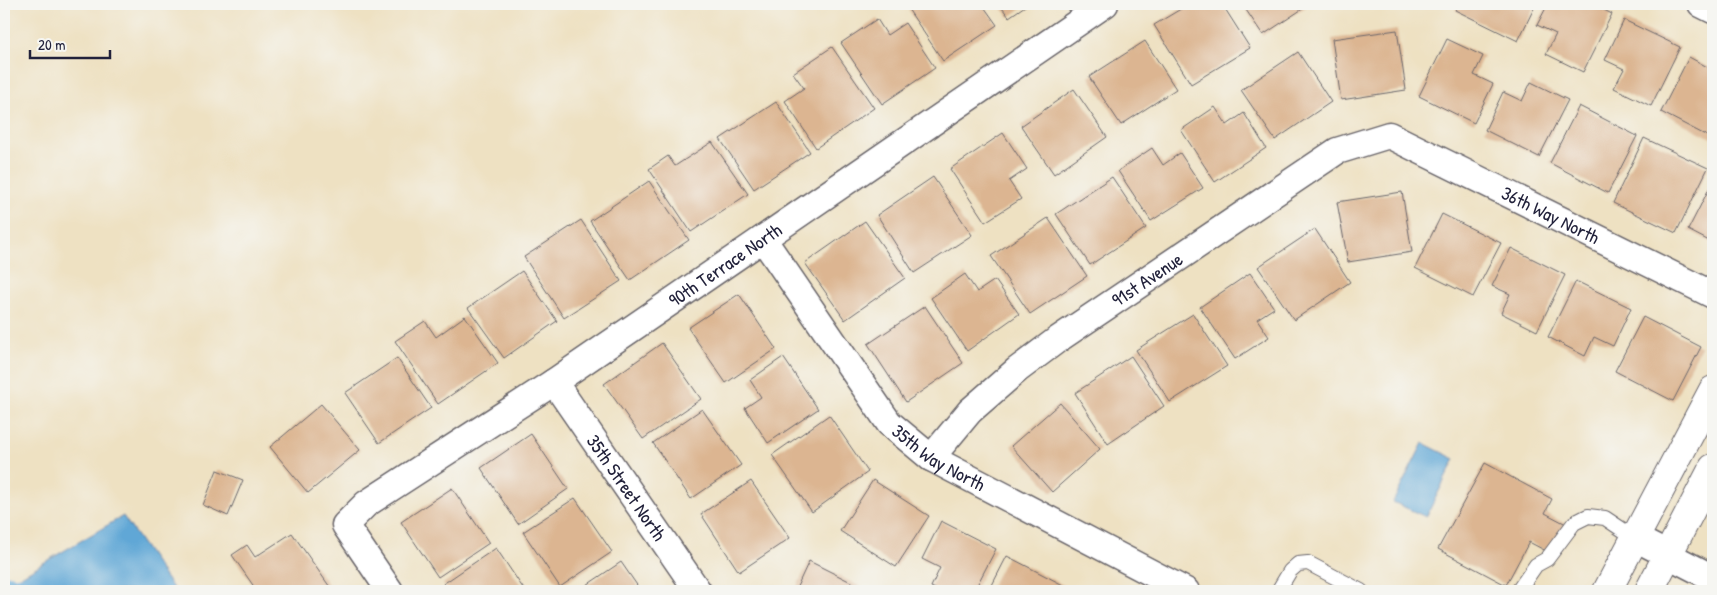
<svg xmlns="http://www.w3.org/2000/svg" width="1717" height="595" font-family="'Patrick Hand',sans-serif">
  <rect width="100%" height="100%" fill="#f6f6f2"/>
  <filter id="ink" filterUnits="userSpaceOnUse"><feTurbulence type="fractalNoise" baseFrequency=".02" numOctaves="2"/><feDisplacementMap in="SourceGraphic" scale="10" xChannelSelector="R" yChannelSelector="G"/><feConvolveMatrix kernelMatrix="1 2 1 2 8 2 1 2 1" color-interpolation-filters="sRGB"/></filter>
  <filter id="wash" filterUnits="userSpaceOnUse"><feTurbulence type="fractalNoise" baseFrequency=".0096" numOctaves="4" result="noise"/><feDisplacementMap in="SourceGraphic" scale="20" xChannelSelector="R" yChannelSelector="G"/><feGaussianBlur stdDeviation="1.12" result="paint"/><feColorMatrix in="noise" values="0 0 0 0 0 0 0 0 0 0 0 0 0 0 0 0 0 1.4 0 .05"/><feComposite in="paint" operator="in"/></filter>
  <g filter="url(#wash)">
    <rect width="100%" height="100%" fill="#eee1c2"/>
    <path fill="#60a7d6" stroke="#416488" d="M1423,443L1455,459L1426,517L1393,502Z
      M123,516L175,591H4V586Z"/>
    <g fill="none" stroke-linecap="round" stroke-linejoin="round">
      <path stroke="#60a7d6" stroke-width="8" d="M4,578L23,582"/>
    </g>
    <g id="blocks">
      <path fill="#dcb591" d="M916,4H982L997,25L943,61L908,9Z
        M999,4H1028L1009,17Z
        M1189,4H1222L1250,48L1191,84L1154,25Z
        M1242,4H1310L1263,35Z
        M1459,4H1536L1518,41L1455,10Z
        M1548,4H1592L1612,14L1583,72L1546,54L1556,34L1537,25Z
        M877,19L887,35L905,23L935,68L882,104L841,43Z
        M1624,20L1680,47L1651,106L1614,88L1624,69L1605,60Z
        M1397,30L1406,90L1341,100L1332,39Z
        M1447,39L1483,56L1474,75L1493,84L1474,123L1419,96Z
        M1145,41L1176,89L1121,125L1089,77Z
        M832,47L874,108L816,148L785,101L804,88L793,73Z
        M1298,52L1331,102L1275,140L1241,90Z
        M1689,57L1713,70V139L1661,112Z
        M1531,82L1568,100L1539,157L1485,130L1503,92L1522,101Z
        M1074,89L1107,137L1054,174L1021,126Z
        M776,102L810,152L754,189L720,139Z
        M1579,106L1637,136L1608,193L1550,163Z
        M1215,107L1227,125L1244,113L1266,148L1215,182L1181,130Z
        M1003,133L1027,169L1009,181L1021,199L985,222L950,169Z
        M1644,138L1708,168L1676,233L1613,203Z
        M712,142L748,194L691,232L649,169L668,156L675,166Z
        M1152,148L1163,165L1180,153L1203,188L1151,221L1118,171Z
        M933,177L972,235L914,273L877,215Z
        M1112,177L1146,228L1090,265L1056,214Z
        M649,181L689,240L630,280L590,221Z
        M1713,181V243L1688,230Z
        M1402,192L1412,252L1348,262L1337,202Z
        M1442,214L1501,243L1473,297L1415,268Z
        M1048,218L1087,276L1030,314L991,256Z
        M581,220L621,281L564,318L524,257Z
        M865,221L905,278L845,320L805,263Z
        M1315,229L1350,282L1294,320L1258,267Z
        M1511,248L1565,275L1537,331L1501,313L1510,294L1492,286Z
        M522,271L557,321L504,358L468,308Z
        M1250,273L1274,308L1257,319L1269,337L1235,359L1200,307Z
        M965,274L977,292L995,280L1019,314L967,351L931,298Z
        M1576,281L1631,308L1613,346L1594,337L1585,356L1548,337Z
        M739,294L776,349L726,383L688,328Z
        M925,306L963,363L906,402L868,344Z
        M1193,314L1227,366L1170,402L1136,350Z
        M465,316L498,363L438,404L395,341L425,321L436,337Z
        M1643,317L1701,347L1673,401L1615,371Z
        M662,343L701,399L643,439L604,384Z
        M1131,356L1164,406L1108,444L1075,393Z
        M783,357L818,409L768,443L745,408L761,397L750,380Z
        M397,358L431,408L379,443L345,393Z
        M1060,403L1100,449L1052,492L1011,446Z
        M321,404L360,450L308,493L270,447Z
        M702,409L741,465L691,499L653,443Z
        M829,415L868,472L812,512L772,455Z
        M531,434L568,489L518,524L481,468Z
        M1485,463L1552,499L1545,513L1566,524L1550,553L1529,542L1506,585L1438,549Z
        M217,470L243,480L228,516L203,505Z
        M873,480L929,516L896,567L840,531Z
        M751,481L790,538L739,572L701,514Z
        M452,488L489,543L438,577L401,522Z
        M575,498L612,552L560,587L523,532Z
        M941,521L996,549L974,591H939L931,587L940,568L922,559Z
        M292,533L332,590L329,591H257L232,555L247,545L255,557Z
        M496,548L525,591H448L443,584Z
        M1007,556L1065,586L1062,591H989Z
        M809,561L869,591H795Z
        M621,562L641,591H578Z"/>
    </g>
  </g>
  <g filter="url(#ink)">
    <use href="#blocks" fill-opacity="0" stroke="#69656a" stroke-width="1"/>
    <g fill="none" stroke-linecap="round" stroke-linejoin="round">
      <defs>
        <path id="lane" d="M1278,591L1290,571L1298,564L1308,563L1361,591
          M1518,591L1536,565L1547,559L1574,523L1588,516L1605,518L1635,538"/>
        <g id="street">
          <path d="M1701,4L1713,10"/>
          <path id="s1" d="M763,239L889,423L931,458L1186,591"/>
          <path id="s2" d="M554,382L698,591"/>
          <path id="s3" d="M931,458L970,411L1017,370L1057,340L1337,151L1389,135L1713,295"/>
          <path d="M1635,538L1713,578"/>
          <path id="s4" d="M390,591L345,525L366,504L554,382L1105,4"/>
        </g>
        <path id="secondary" d="M1607,591L1713,390
          M1649,591L1713,468"/>
      </defs>
      <use href="#lane" stroke="#69656a" stroke-width="16"/>
      <use href="#street" stroke="#69656a" stroke-width="29"/>
      <use href="#secondary" stroke="#69656a" stroke-width="30"/>
      <use href="#lane" stroke="#fff" stroke-width="14"/>
      <use href="#street" stroke="#fff" stroke-width="26"/>
      <use href="#secondary" stroke="#fff" stroke-width="28"/>
    </g>
  </g>
  <g text-anchor="middle" dominant-baseline="central" stroke-width="4" stroke-linejoin="round" paint-order="stroke">
    <g font-size="19" fill="#22223b" stroke="#f6f6f2">
      <text stroke="none"><textPath href="#s3" startOffset="746">36th Way North</textPath></text>
      <text stroke="none"><textPath href="#s4" startOffset="541">90th Terrace North</textPath></text>
      <text stroke="none"><textPath href="#s3" startOffset="282">91st Avenue</textPath></text>
      <text stroke="none"><textPath href="#s1" startOffset="284">35th Way North</textPath></text>
      <text stroke="none"><textPath href="#s2" startOffset="128">35th Street North</textPath></text>
    </g>
  </g>
  <rect width="1717" height="595" fill="none" stroke="#f6f6f2" stroke-width="20"/>
  <path d="M30 50v8h80v-8" fill="none" stroke="#22223b" stroke-width="2.5"/>
  <text x="38" y="50" font-size="15" fill="#22223b" stroke="#f6f6f2" stroke-width="4" paint-order="stroke">20 m</text>
</svg>
